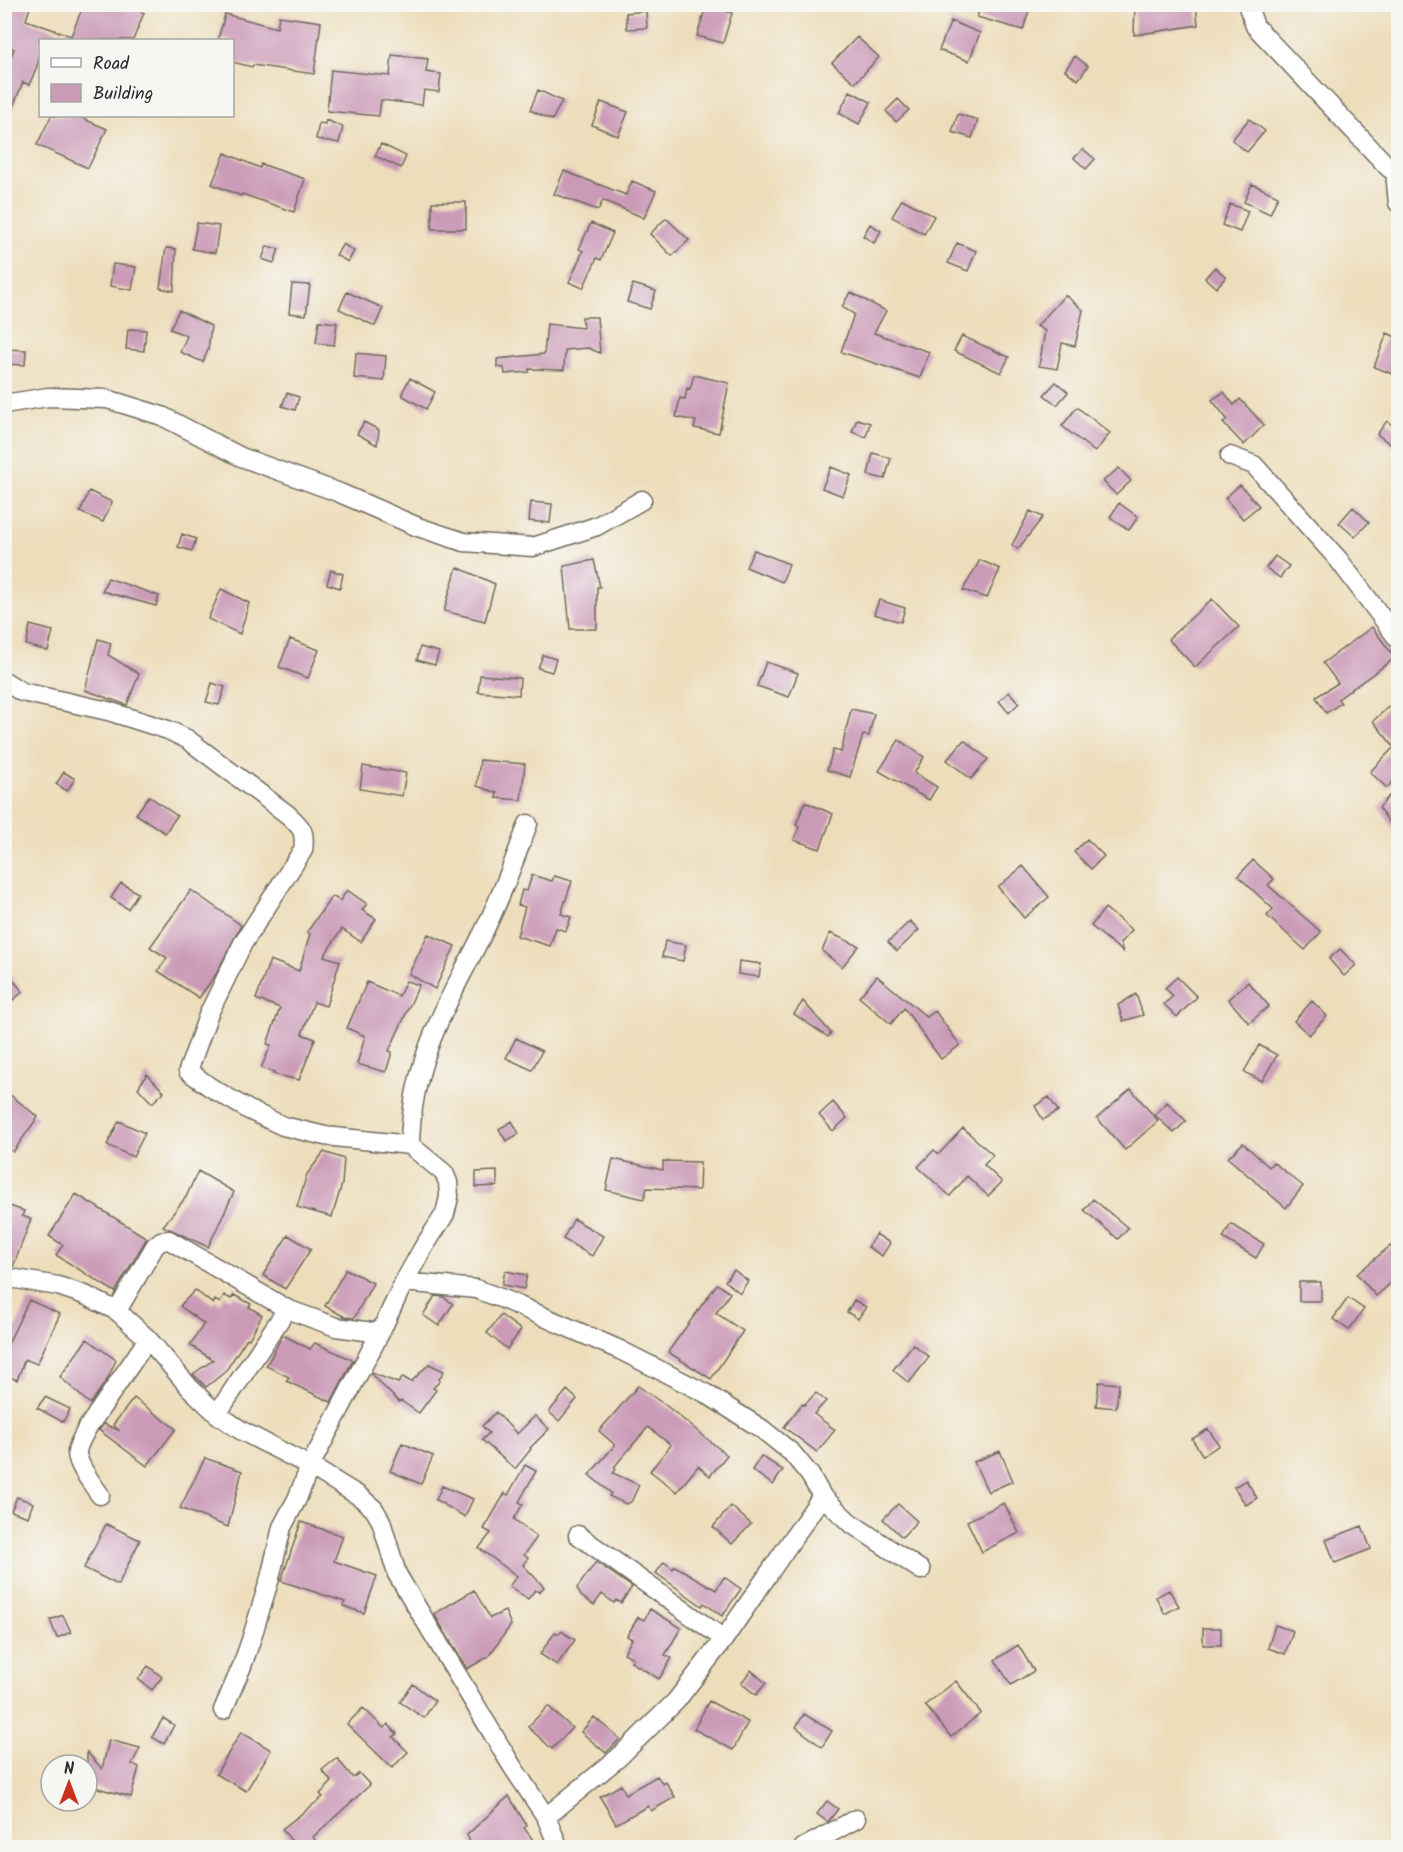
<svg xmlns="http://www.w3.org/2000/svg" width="1403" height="1852" font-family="Kalam,sans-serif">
  <rect width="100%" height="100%" fill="#f6f6f2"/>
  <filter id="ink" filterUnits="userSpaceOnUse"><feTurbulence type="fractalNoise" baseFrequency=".0167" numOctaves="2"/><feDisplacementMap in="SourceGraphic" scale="12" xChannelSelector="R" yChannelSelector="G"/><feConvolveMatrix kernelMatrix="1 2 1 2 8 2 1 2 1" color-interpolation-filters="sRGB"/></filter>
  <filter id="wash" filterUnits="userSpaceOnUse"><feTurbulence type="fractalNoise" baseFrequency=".008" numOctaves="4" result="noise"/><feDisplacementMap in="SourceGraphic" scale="24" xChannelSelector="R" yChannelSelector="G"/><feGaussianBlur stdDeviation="1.35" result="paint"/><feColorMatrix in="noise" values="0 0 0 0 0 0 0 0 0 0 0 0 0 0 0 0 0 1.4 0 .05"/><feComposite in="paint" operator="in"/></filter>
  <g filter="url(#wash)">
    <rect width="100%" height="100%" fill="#edddba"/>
    <g id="blocks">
      <path fill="#ca9ab7" d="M4,4H31L26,20L71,36L84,4H124L144,13L133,40H40V55L36,69L29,85L23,82L5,127L4,73L14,49L4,45Z
        M981,4H1031L1023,30L977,17Z
        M1135,4H1196L1198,25L1134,35Z
        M706,6L732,13L723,43L697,36Z
        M646,11L647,28L627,29L626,13Z
        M225,14L277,28L279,16L321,22L314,74L253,65L252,67L232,62V40H218Z
        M951,21L980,33L969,61L939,50Z
        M857,37L879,57L855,83L832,63Z
        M392,55L428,59L426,72L441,74L439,92L424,90L422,105L381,100L379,116L327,111L331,70L390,76Z
        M1075,56L1088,66L1078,80L1065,70Z
        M538,90L562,101L552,120L530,110Z
        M850,91L871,102L859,124L839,113Z
        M898,99L909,110L896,122L886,111Z
        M601,102L628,112L618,136L592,125Z
        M958,114L978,120L972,138L952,132Z
        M51,116H77L107,129L88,168L37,145Z
        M1249,119L1265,131L1247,152L1232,140Z
        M326,120L343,127L339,143L316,139L319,123L325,124Z
        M381,144L406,156L401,168L375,156Z
        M1083,149L1095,159L1086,169L1074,158Z
        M225,153L260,168L261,164L305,179L294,212L242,194L241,196L212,184Z
        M564,171L626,195L632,181L656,191L644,218L603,200L598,210L554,194Z
        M1252,184L1278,196L1270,214L1244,202Z
        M902,199L934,216L924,234L892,217Z
        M432,202H466V229H432Z
        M1230,204L1248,211L1240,232L1222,225Z
        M666,218L689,240L672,256L650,234Z
        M197,223L219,226L215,253L192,249Z
        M591,223L613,233L601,260L597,258L583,288L569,282L583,251L579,249Z
        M870,224L881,231L874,243L863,236Z
        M957,243L976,251L968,271L948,263Z
        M343,244L354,251L348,262L336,255Z
        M267,246L279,249L274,263L262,259Z
        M166,248L176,249L174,291L160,288Z
        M113,264L136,267L132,290L110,286Z
        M1215,267L1226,277L1216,288L1205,278Z
        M292,284L310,285L306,315L289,313Z
        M633,284L656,291L650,309L627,302Z
        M347,292L383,308L375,326L339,309Z
        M850,292L886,311L874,333L929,352L920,378L841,352L854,314L842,307Z
        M1065,295L1083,310L1075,346L1062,343L1057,369L1039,366L1045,331L1037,326Z
        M179,310L211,326L208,350L203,362L180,352L187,336L170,329Z
        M582,317H597L600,353L588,348L565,350L564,370L529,369V372L505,374L504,368L497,367V359L544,354L547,324L583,328Z
        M319,321L337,323L334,345L316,343Z
        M128,329L146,330L144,351L126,349Z
        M1387,333L1398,338V376L1374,367Z
        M962,336L1009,357L1001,373L954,351Z
        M4,349L26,350L25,365L4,364Z
        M356,353L386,356L384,381L354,378Z
        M694,375L729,383L719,433L694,428L696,421L676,417L680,398L685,399L687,388L690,389Z
        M410,378L435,392L426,409L403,396V391Z
        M1056,382L1068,392L1057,405L1044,395Z
        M1224,392L1234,405L1240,399L1264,425L1244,445L1223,423L1227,419L1212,400Z
        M287,393L299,397L295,410L282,406Z
        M1077,407L1110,433L1095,452L1062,426Z
        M857,419L870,423L866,437L852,432Z
        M1387,421L1398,430V450L1377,434Z
        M364,422L379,430L377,445L357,434Z
        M873,453L891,458L885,479L868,475Z
        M831,467L851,475L843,496L822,488Z
        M1119,468L1131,481L1116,495L1103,481Z
        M1240,485L1259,506L1243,519L1225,498Z
        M89,491L112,502L103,522L80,512Z
        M531,502L552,504L550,523L529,521Z
        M1119,503L1138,517L1129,530L1110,517Z
        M1353,507L1369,522L1355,537L1339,523Z
        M1030,511L1043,517L1018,549L1012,545Z
        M182,534L196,539L192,551L178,547Z
        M754,550L789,564L782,582L746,567Z
        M1275,556L1289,566L1280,578L1266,568Z
        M594,560L600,587H597V629H570L564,566Z
        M980,560L1000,569L987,598L963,590Z
        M457,567L495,584L485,621L444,611Z
        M331,570L343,574L340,588L327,584Z
        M108,578L159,596L156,606L102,591Z
        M221,589L249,603L240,634L208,619Z
        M1212,599L1239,627L1195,667L1168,639Z
        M879,600L905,608L901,622L874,614Z
        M30,625L53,631L48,651L26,645Z
        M1372,627L1395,658L1338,699L1341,703L1326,713L1316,697L1338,683L1323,663Z
        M98,639L111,643L108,655L139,674L127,705L85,690Z
        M290,639L319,650L308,678L279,667Z
        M420,647L439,652L435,665L417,660Z
        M543,655L556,659L552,672L538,668Z
        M766,662L798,673L789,697L757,686Z
        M480,675L520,678L519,695L478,692Z
        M212,683L225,687L219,705L206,702Z
        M1009,692L1019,703L1009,713L999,701Z
        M1398,698V776L1387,788L1370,772L1394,747L1373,721Z
        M851,709L874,714L869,736L863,735L850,777L827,770L833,750L841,752Z
        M899,740L924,757L914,773L937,787L929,800L879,771Z
        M964,740L988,759L971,779L947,760Z
        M480,760L525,764L521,800L496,798L497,793L477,786Z
        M363,766L406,773L402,796L360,789Z
        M64,772L75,779L67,791L56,784Z
        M149,796L177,816L165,833L136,814Z
        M1389,796L1398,806V835L1379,808Z
        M805,802L833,814L820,849L794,840L799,827L796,825Z
        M1087,839L1104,856L1091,869L1074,852Z
        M1253,860L1274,879L1268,885L1321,932L1305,950L1267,916L1273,909L1238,876Z
        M1023,866L1049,897L1024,918L998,887Z
        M532,875L552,881L554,876L572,881L561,914L571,917L566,931L556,928L550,946L517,936L525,907L518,905L522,890L527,891Z
        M121,883L138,893L128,909L111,898Z
        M191,890L241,925L216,974L199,998L158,971L167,958L150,947Z
        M347,890L367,904L362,910L376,919L361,942L342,929L324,956L340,961L326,1006L314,1002L302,1034L315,1039L299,1080L273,1074L274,1072L261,1068L271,1045L267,1044L280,1008L256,999L270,960L299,971L310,934L307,932L332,896L340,901Z
        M1105,908L1132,930L1120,943L1123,952L1091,926Z
        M910,921L919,930L897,951L888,942Z
        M830,933L859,946L842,967L822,951Z
        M428,934L455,946L435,989L409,974Z
        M665,941L686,945L683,961L662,957Z
        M1340,949L1356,965L1344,976L1329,959Z
        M739,961L761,964L759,977L738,974Z
        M4,969L23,992L4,1007Z
        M877,976L927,1017L935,1011L960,1045L941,1059L904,1008L891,1024L859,997Z
        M1177,977L1197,997L1177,1017L1164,1004L1173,996L1165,988Z
        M406,981L419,985L389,1051L392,1052L386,1072L357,1064L365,1036L347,1028L367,982L399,996Z
        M1248,982L1269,1006L1249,1023L1228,999Z
        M1136,994L1143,1015L1123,1021L1118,1005Z
        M803,1001L831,1033L828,1037L794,1014Z
        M1312,1001L1327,1016L1309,1035L1294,1021Z
        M516,1038L542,1051L532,1070L506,1058Z
        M1259,1045L1277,1055L1262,1081L1244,1072Z
        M147,1074L164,1092L152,1103L138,1088Z
        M1131,1089L1158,1121L1125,1150L1097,1118Z
        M4,1090L38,1117L13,1152L4,1145Z
        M1049,1097L1058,1111L1043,1120L1035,1106Z
        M833,1102L847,1118L833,1131L819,1115Z
        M1167,1102L1186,1121L1174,1133L1155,1115Z
        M119,1121L145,1133L133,1157L107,1145Z
        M512,1121L519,1134L506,1141L499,1129Z
        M963,1128L993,1155L984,1165L1002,1182L988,1196L967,1176L950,1196L918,1167L934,1150L939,1154Z
        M1243,1143L1269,1167L1273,1162L1303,1186L1286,1208L1228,1158Z
        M324,1152L344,1159L342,1184L332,1217L297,1207L307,1174Z
        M613,1159L663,1170V1161L700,1162L699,1190L647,1188L644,1199L606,1190Z
        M198,1171L234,1192L208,1247L163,1226L186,1197Z
        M497,1171V1186L476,1187V1172Z
        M76,1194L147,1238L115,1292L56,1255L63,1245L49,1236Z
        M1093,1199L1128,1228L1118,1239L1084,1210Z
        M4,1204L24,1211L22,1216L31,1219L13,1267L4,1266Z
        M574,1219L603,1236L592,1256L563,1239Z
        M1231,1224L1264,1244L1256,1258L1223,1238Z
        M876,1234L890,1243L882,1256L868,1247Z
        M288,1235L311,1249L285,1289L263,1275Z
        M1390,1246L1398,1256V1277L1376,1296L1357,1274Z
        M346,1269L373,1283L354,1318L345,1317L325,1306Z
        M734,1270L748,1281L740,1293L725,1281Z
        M505,1271L527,1275L524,1289L502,1285Z
        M1299,1282H1321V1301H1299Z
        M717,1284L730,1293L716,1313L743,1331L711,1379L668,1352Z
        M195,1290L213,1304L215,1300L220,1303L224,1295L231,1299L234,1295L251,1304L249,1307L262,1315L249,1339L247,1338L225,1372L206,1387L193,1374L213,1360L190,1345L204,1324L180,1306Z
        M435,1296L443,1297L453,1304L439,1326L423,1315Z
        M1348,1298L1364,1309L1349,1330L1333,1319Z
        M29,1300L60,1314L37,1364L25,1359L17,1380L4,1375V1352Z
        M854,1300L866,1307L858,1319L847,1312Z
        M501,1315L521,1330L507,1349L487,1333Z
        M283,1335L310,1349L315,1343L353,1360L331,1402L286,1381L289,1377L266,1366Z
        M87,1339L116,1360L107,1380L90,1404L60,1377Z
        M913,1344L929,1357L909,1383L893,1370Z
        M429,1364L444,1371L439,1379L440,1381L433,1388L436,1390L419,1413L401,1401L399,1402L371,1374L372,1373L398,1383L403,1377L411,1382Z
        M1099,1382L1119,1384L1116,1408L1096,1406Z
        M638,1386L668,1407L727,1455L710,1476L698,1466L677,1492L650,1471L671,1445L648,1427L614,1467L616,1469L613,1473L639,1485L631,1502L626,1504L609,1496L611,1493L589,1475L615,1445L599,1431Z
        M567,1390L577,1399L559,1421L549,1412Z
        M816,1393L826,1401L814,1414L835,1430L817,1452L784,1427L802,1404L804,1405Z
        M45,1397L70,1409L63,1422L37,1408Z
        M134,1398L176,1429L147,1466L99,1430L104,1424L120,1431L113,1425Z
        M496,1412L517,1434L535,1416L549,1429L530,1448L531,1449L515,1469L482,1440L489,1433L482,1426Z
        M1208,1429L1219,1445L1203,1456L1192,1439Z
        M402,1443L433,1456L421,1484L390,1471Z
        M1000,1451L1013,1481L988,1492L974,1462Z
        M761,1456L783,1470L773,1485L752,1470Z
        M205,1458L242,1471L228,1527L180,1508Z
        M525,1465L536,1471L519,1502L523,1504L514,1519L537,1537L524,1555L528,1558L523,1565L544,1587L539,1592L535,1590L528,1599L509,1586L517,1576L479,1548L491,1533L484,1529L505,1493L508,1495Z
        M1246,1480L1257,1498L1246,1505L1234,1487Z
        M442,1486L473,1499L465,1517L436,1500Z
        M17,1497L33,1503L28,1517L11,1511Z
        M1004,1503L1019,1533L982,1552L967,1521Z
        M898,1504L917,1521L902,1537L883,1519Z
        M731,1506L751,1524L732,1544L713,1527Z
        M301,1522L343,1536L334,1561L377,1576L364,1613L343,1606L345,1602L281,1581Z
        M106,1524L140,1540L118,1585L84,1568Z
        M1362,1526L1371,1549L1335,1563L1326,1540Z
        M596,1562L632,1587L621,1603L616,1600L614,1603L602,1594L594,1605L581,1596L577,1588Z
        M664,1562L673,1569L675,1566L716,1590L724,1577L741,1589L722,1616L704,1603L702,1606L656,1573Z
        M474,1590L490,1618L505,1611L511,1625L488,1657L467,1669L434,1614Z
        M1169,1590L1179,1606L1165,1614L1156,1597Z
        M650,1609L681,1628L665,1655L672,1658L659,1679L631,1662L633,1658L624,1653L632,1639L627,1636L638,1617L644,1620Z
        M63,1615L71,1632L57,1638L50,1620Z
        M1275,1625L1293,1631L1285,1654L1268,1648Z
        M1203,1628H1221V1645H1203Z
        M561,1631L575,1640L557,1665L540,1654L555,1632L559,1634Z
        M1018,1645L1034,1671L1011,1685L995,1660Z
        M148,1666L162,1677L152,1690L138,1679Z
        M751,1670L766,1683L756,1695L741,1683Z
        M956,1681L981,1713L951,1737L925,1705Z
        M413,1684L435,1701L424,1718L400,1702Z
        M709,1701L748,1722L733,1750L694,1729Z
        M548,1706L572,1728L552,1749L528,1727Z
        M363,1708L384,1728L388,1724L397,1734L393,1737L408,1752L392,1768L347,1724Z
        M804,1714L832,1731L822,1747L796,1727Z
        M594,1717L620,1739L606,1753L581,1732Z
        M163,1718L174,1725L164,1744L152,1737Z
        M241,1732L271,1750L246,1791L216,1774Z
        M109,1740L140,1748L132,1764L139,1767L131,1797L94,1787L87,1778V1752L102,1769Z
        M337,1758L353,1778L359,1773L370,1785L313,1837L320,1848H297L282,1829L323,1797L320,1794L332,1782L322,1770Z
        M657,1776L663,1784L666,1782L675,1797L651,1811L648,1806L616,1824L600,1797L621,1785L626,1794Z
        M509,1796L527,1826L524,1828L539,1848H473L467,1835Z
        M827,1801L838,1809L828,1822L817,1814Z"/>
    </g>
  </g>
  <g filter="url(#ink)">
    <use href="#blocks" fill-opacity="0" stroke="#6f695d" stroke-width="1.5"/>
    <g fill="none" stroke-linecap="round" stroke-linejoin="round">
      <defs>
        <path id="minor" d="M1247,4L1255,26L1389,168L1398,174
          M1395,172L1398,203
          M4,404L48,397L107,399L162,416L241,457L340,493L418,527L464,542L533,547L597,526L642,500
          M1230,456L1254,465L1338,559L1398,639
          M4,681L22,692L108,711L168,730L187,739L287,814C301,827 306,830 303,850L243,943L209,1013L188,1071L210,1087L249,1110L283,1126L325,1136L410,1145L444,1173L448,1182L449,1197L445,1214L423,1248L404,1282L380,1333L310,1466L297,1499L282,1527L270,1578L251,1640L242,1666L223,1710
          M410,1145C411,1066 443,1011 478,943C498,905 513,864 528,824
          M4,1277L58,1286L85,1295L117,1311L148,1339L190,1388L217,1414L242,1431L310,1466L359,1496L374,1509L381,1521L397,1574L512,1766L546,1817L559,1848
          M404,1282L476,1289L503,1299L620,1350L705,1393L762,1429L792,1453L810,1475L822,1496L849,1522L921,1570
          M117,1311L155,1246L161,1241L169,1240L287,1309
          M217,1414L287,1309L336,1327L380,1333
          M100,1495C92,1483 78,1467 77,1453C77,1445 83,1437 86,1430L148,1339
          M578,1535L724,1639
          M546,1817L618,1758L676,1701L724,1639L822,1496
          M803,1848L856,1819"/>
      </defs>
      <use href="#minor" stroke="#6f695d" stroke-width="21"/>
      <use href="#minor" stroke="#fff" stroke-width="18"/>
    </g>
  </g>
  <rect width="1403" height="1852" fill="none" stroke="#f6f6f2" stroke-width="24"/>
  <rect x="39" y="39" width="195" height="78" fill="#f6f6f2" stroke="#a5a5a2" stroke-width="1.5"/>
  <rect x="51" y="58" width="30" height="9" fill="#ffffff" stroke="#a5a5a2" stroke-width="1.5"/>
  <text x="93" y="69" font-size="18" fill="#2b2b2b">Road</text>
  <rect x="51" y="84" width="30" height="18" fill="#ca9ab7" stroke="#a5a5a2" stroke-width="1.5"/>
  <text x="93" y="99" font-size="18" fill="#2b2b2b">Building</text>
  <g transform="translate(69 1783)"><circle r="28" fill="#f6f6f2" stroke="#a5a5a2" stroke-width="1.5"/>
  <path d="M0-4.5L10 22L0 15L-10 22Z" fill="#c8321e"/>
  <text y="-9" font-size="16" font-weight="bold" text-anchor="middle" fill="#2b2b2b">N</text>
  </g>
</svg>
